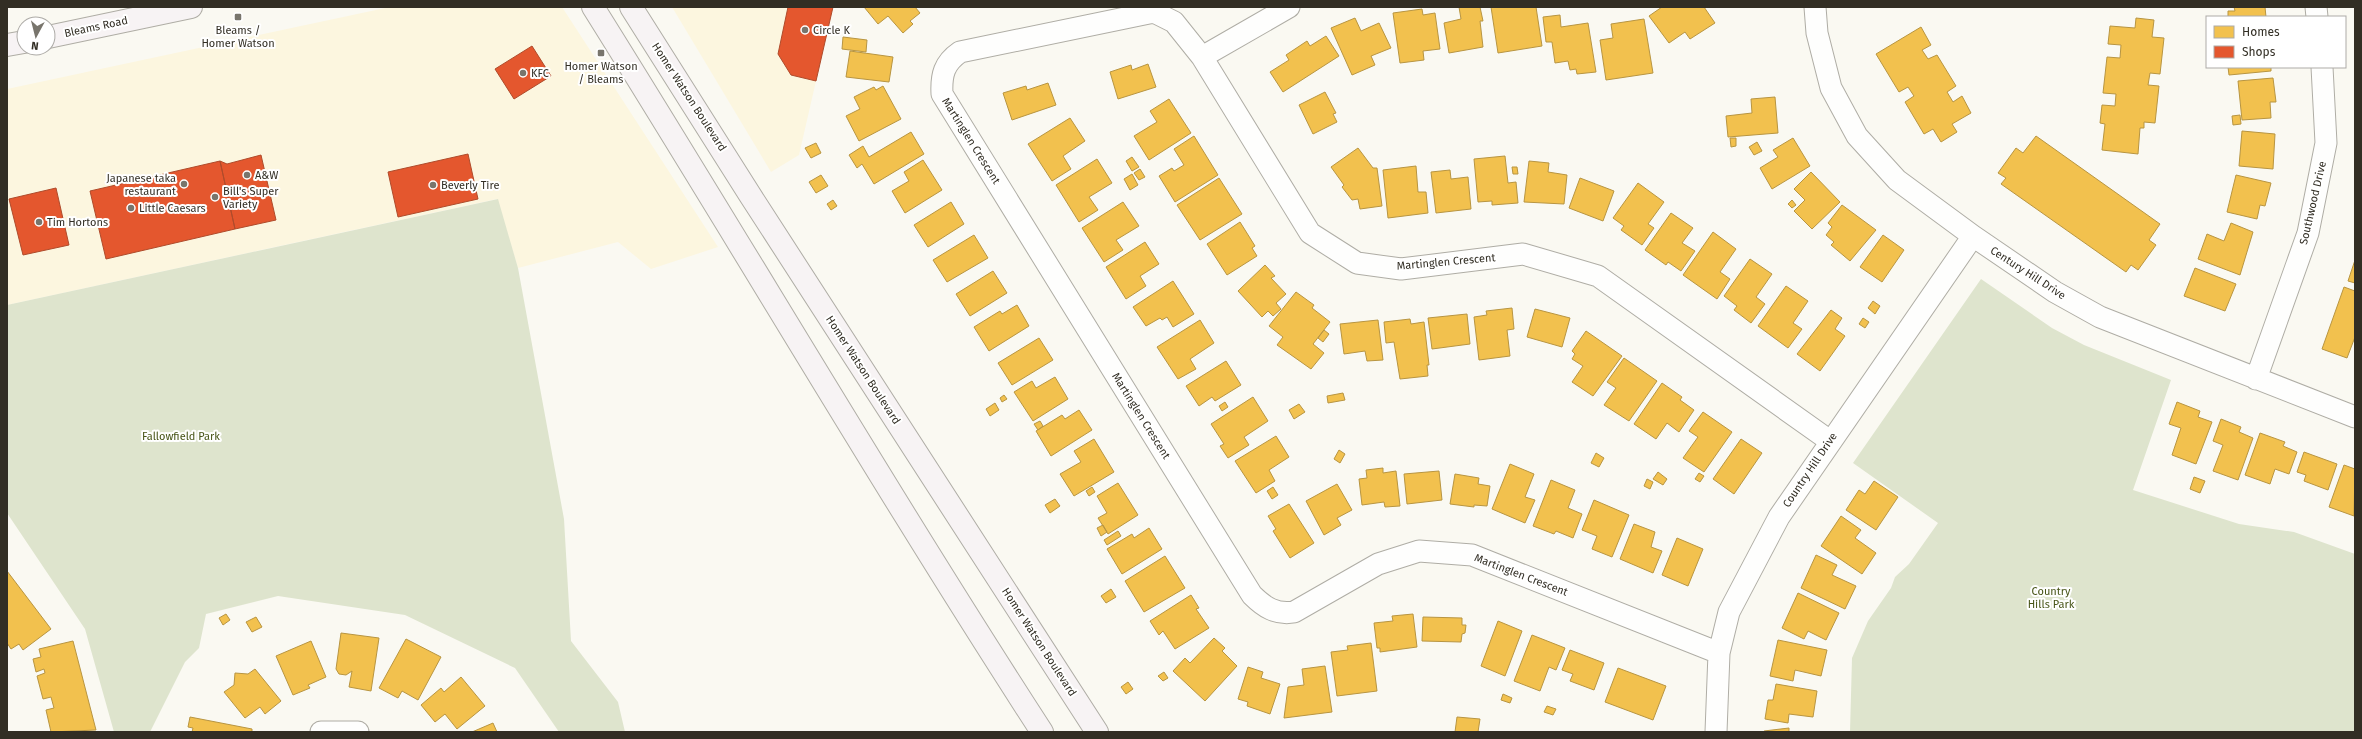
<svg xmlns="http://www.w3.org/2000/svg" width="2362" height="739" font-family="'Fira Sans',sans-serif">
  <rect width="100%" height="100%" fill="#faf9f2"/>
  <path fill="#fcf6df" d="M390,7H562L718,247L651,269L618,242L518,268L497,199L7,305V89Z
    M672,7H833L799,155L771,172Z"/>
  <path fill="#dee4cd" d="M498,199L518,268L564,519L571,641L618,702L625,732H559L515,668L405,615L278,596L206,614L199,648L185,662L150,732H114L85,629L7,513V305Z
    M1981,279L2052,328L2084,345L2171,380L2133,490L2239,524L2294,532L2355,554V732H1850L1852,658L1868,621L1891,588L1895,577L1909,564L1938,523L1853,463Z"/>
  <path fill="#f2c14e" stroke="#b89541" d="M864,7H915L920,13L910,21L913,24L903,33L888,16L878,24Z
    M1459,7H1480L1483,21H1480L1483,47L1449,53L1444,23L1461,19Z
    M1491,7H1536L1542,46L1498,53Z
    M1662,7H1704L1715,23L1690,39L1685,32L1669,43L1649,16Z
    M2234,7H2265L2266,17H2228V11H2235Z
    M1422,9L1423,15L1435,13L1440,49L1423,51L1424,60L1400,63L1393,13Z
    M1560,15L1561,27L1588,23L1596,72L1577,74L1576,69L1570,70L1568,61L1555,63L1552,42H1546L1543,17Z
    M1355,18L1361,31L1379,23L1391,48L1371,56L1375,65L1352,75L1331,28Z
    M2136,18L2154,20L2152,37L2164,38L2160,74L2150,73L2148,85L2159,86L2155,123L2144,122V128H2140L2138,154L2102,150L2105,124L2100,123L2102,105L2115,106L2116,94L2103,93L2107,57L2120,58L2121,45L2108,44L2110,26L2135,28Z
    M1644,19L1653,73L1606,80L1600,40L1613,38L1611,24Z
    M1921,27L1931,45L1922,50L1928,59L1937,55L1956,86L1947,92L1953,102L1962,96L1971,113L1952,124L1957,132L1941,142L1933,129L1924,134L1905,102L1914,96L1908,87L1899,92L1876,54Z
    M1326,36L1339,56L1283,92L1270,72L1289,60L1286,55L1307,41L1310,46Z
    M843,37L867,40L866,52L842,49Z
    M850,51L893,57L889,82L846,77Z
    M1148,64L1156,87L1118,99L1110,72L1131,65L1132,70Z
    M2228,67H2271V71L2229,75Z
    M2273,78L2276,102H2270L2271,118L2242,120L2238,81Z
    M1048,83L1056,105L1012,120L1003,93L1026,86L1027,90Z
    M883,86L901,119L859,141L846,116L860,109L854,97L874,87L876,90Z
    M1325,92L1336,113L1333,114L1337,122L1313,134L1299,105Z
    M1775,97L1778,133L1728,137L1726,116L1752,113L1751,99Z
    M1169,99L1191,133L1149,160L1134,136L1157,122L1150,111Z
    M2240,115L2241,124L2233,125L2232,116Z
    M1070,118L1085,141L1063,156L1071,169L1052,181L1028,144Z
    M2242,131L2275,134L2273,169L2239,166Z
    M911,132L924,154L874,184L862,164L857,168L849,155L863,146L869,157Z
    M1194,136L1218,175L1175,202L1159,176L1172,168L1174,171L1184,165L1174,149Z
    M2036,136L2160,224L2149,240L2156,245L2138,270L2131,265L2126,272L2001,184L2006,178L1998,173L2016,148L2023,153Z
    M1730,138H1736V146L1731,147Z
    M1793,138L1810,166L1772,189L1760,168L1778,157L1773,150Z
    M1757,142L1762,151L1754,155L1749,147Z
    M816,143L821,153L811,158L805,148Z
    M1358,148L1373,168H1377L1382,206L1360,209L1358,199L1352,200L1342,187L1344,185L1331,167Z
    M1505,156L1508,183L1516,182L1518,203L1492,205V201L1478,202L1474,159Z
    M1132,157L1139,167L1132,171L1126,161Z
    M1097,159L1112,183L1089,197L1098,210L1079,222L1056,185Z
    M923,160L942,190L905,213L892,191L909,181L904,172Z
    M1529,161L1549,163L1548,172L1567,175L1564,204L1524,202Z
    M1416,166L1418,192H1426L1428,213L1388,218L1383,170Z
    M1512,167H1517L1518,174H1513Z
    M1140,169L1145,177L1139,180L1134,173Z
    M1450,170L1451,179L1468,177L1471,209L1436,213L1431,172Z
    M1811,172L1840,202L1812,229L1794,211L1805,200L1794,189Z
    M1132,174L1138,185L1130,190L1124,179Z
    M821,175L828,186L816,193L809,182Z
    M2236,175L2271,183L2265,206L2260,205L2257,219L2227,212Z
    M1219,178L1242,214L1200,240L1177,205Z
    M1580,178L1614,191L1603,221L1569,208Z
    M1638,183L1664,202L1648,224L1654,228L1642,245L1621,230L1624,226L1613,218Z
    M833,200L837,206L831,210L827,204Z
    M1792,200L1796,205L1792,208L1788,204Z
    M951,202L964,224L928,247L914,225Z
    M1123,202L1139,226L1116,240L1123,250L1104,262L1082,228Z
    M1842,205L1876,230L1850,261L1831,245L1834,242L1826,235L1832,227L1828,223Z
    M1671,213L1693,228L1682,243L1695,251L1681,271L1668,262L1666,265L1645,250Z
    M1240,222L1255,246L1252,248L1257,256L1227,275L1207,244Z
    M2231,223L2253,232L2240,275L2198,259L2207,234L2224,241Z
    M1713,232L1736,249L1720,272L1730,279L1717,299L1683,275Z
    M974,235L988,258L947,282L933,260Z
    M1883,235L1904,250L1882,282L1860,267Z
    M1145,242L1159,264L1140,276L1146,286L1126,299L1106,267Z
    M1750,259L1772,274L1756,297L1765,304L1751,323L1734,310L1737,306L1724,296Z
    M2355,260V283L2348,281Z
    M1265,265L1275,276L1271,278L1286,294L1276,303L1281,309L1273,316L1268,311L1262,317L1238,291Z
    M2195,268L2236,284L2225,311L2184,296Z
    M993,271L1007,293L970,316L956,294Z
    M1173,281L1194,314L1173,327L1167,317L1162,320L1160,318L1146,326L1133,307Z
    M1786,286L1808,301L1793,323L1802,329L1788,348L1758,326Z
    M2344,287L2355,291V337L2347,358L2322,349Z
    M1296,292L1314,305L1312,308L1330,322L1313,344L1324,353L1311,369L1277,345L1283,337L1269,326Z
    M1873,301L1880,306L1875,314L1868,308Z
    M1017,305L1029,326L989,351L974,327L1000,311L1002,314Z
    M1512,308L1514,329L1507,330L1510,356L1479,360L1474,317L1487,315L1486,311Z
    M1535,309L1570,318L1562,347L1527,337Z
    M1831,310L1842,318L1835,329L1845,336L1820,371L1797,354Z
    M1467,314L1470,344L1432,349L1428,318Z
    M1863,318L1869,322L1865,328L1859,324Z
    M1410,319L1411,324L1424,322L1429,365H1427L1428,376L1400,379L1394,342L1386,343L1384,322Z
    M1200,320L1214,343L1190,359L1196,369L1178,379L1157,347Z
    M1378,320L1383,360L1367,361L1365,351L1344,354L1340,324Z
    M1324,330L1329,334L1323,342L1318,338Z
    M1586,331L1622,356L1593,396L1572,382L1583,366L1572,359L1575,354L1572,351Z
    M1039,338L1053,360L1012,385L998,363Z
    M1624,358L1657,381L1629,421L1604,405L1616,388L1607,382Z
    M1226,361L1241,385L1215,401L1212,397L1199,406L1186,386Z
    M1055,377L1068,399L1033,421L1014,392L1032,381L1036,388Z
    M1662,383L1682,397L1680,400L1694,410L1679,432L1667,423L1656,439L1634,424Z
    M1343,393L1345,400L1328,403L1327,396Z
    M1004,395L1007,399L1002,402L1000,398Z
    M1253,397L1268,421L1244,437L1249,445L1228,458L1220,446L1224,444L1211,424Z
    M1225,402L1228,407L1222,411L1219,406Z
    M2177,402L2200,411L2198,417L2212,422L2196,464L2172,455L2181,428L2169,424Z
    M995,403L999,410L990,416L986,409Z
    M1299,404L1305,412L1294,419L1289,410Z
    M1079,410L1092,430L1051,456L1036,431L1062,415L1065,419Z
    M1703,412L1732,432L1704,472L1683,458L1698,437L1689,431Z
    M2221,419L2241,427L2239,432L2253,438L2238,480L2213,471L2223,445L2213,441Z
    M1040,421L1043,426L1038,430L1034,424Z
    M2260,433L2285,442L2283,446L2297,452L2289,474L2275,469L2270,484L2245,475Z
    M1276,436L1289,457L1269,470L1275,481L1256,493L1235,461Z
    M1094,439L1114,472L1074,496L1060,474L1081,462L1074,451Z
    M1741,439L1762,453L1734,494L1713,479Z
    M1339,450L1345,454L1340,463L1334,459Z
    M2304,452L2337,464L2328,490L2304,481L2306,475L2297,472Z
    M1596,453L1604,458L1599,467L1591,463Z
    M1510,464L1534,474L1525,497L1535,500L1525,523L1492,509Z
    M2344,465L2355,469L2354,516L2329,507Z
    M1383,468V473L1396,471L1400,506L1385,507L1384,502L1362,505L1359,479L1367,478L1366,470Z
    M1439,471L1442,500L1407,504L1404,474Z
    M1658,472L1667,479L1663,485L1653,479Z
    M1699,473L1704,476L1700,482L1695,479Z
    M1455,474L1479,478L1478,484L1490,486L1487,506L1474,505V507L1450,504Z
    M2194,477L2205,481L2200,493L2190,489Z
    M1647,479L1653,482L1650,489L1644,486Z
    M1551,480L1575,490L1568,508L1582,514L1573,538L1556,531L1554,534L1533,526Z
    M1874,481L1898,497L1876,530L1846,510L1859,490L1865,494Z
    M1118,483L1138,515L1108,534L1098,518L1107,513L1097,496Z
    M1337,484L1352,510L1337,518L1341,525L1324,535L1306,501Z
    M1092,487L1095,492L1089,496L1086,491Z
    M1273,487L1278,495L1272,499L1267,491Z
    M1055,499L1060,506L1050,513L1045,505Z
    M1594,500L1629,515L1612,557L1592,549L1597,536L1582,530Z
    M1289,504L1314,543L1290,558L1273,531L1276,529L1268,516Z
    M1841,516L1861,530L1855,538L1876,553L1862,574L1821,546Z
    M1634,524L1655,532L1651,547L1662,551L1653,573L1620,559Z
    M1103,525L1107,532L1101,536L1097,528Z
    M1149,528L1162,549L1122,574L1107,549L1132,534L1134,538Z
    M1118,531L1121,536L1107,545L1104,540Z
    M1677,538L1703,549L1688,586L1662,575Z
    M1816,555L1837,565L1832,575L1856,586L1845,609L1801,588Z
    M1165,556L1185,588L1144,612L1125,581Z
    M7,571L51,629L23,650L19,644L11,649L7,643Z
    M1111,589L1116,597L1106,603L1101,596Z
    M1798,593L1839,613L1826,640L1808,631L1804,639L1782,628Z
    M1191,595L1199,608L1196,609L1209,628L1175,649L1163,631L1159,635L1150,621Z
    M226,614L230,620L223,625L219,618Z
    M1413,614L1417,647L1380,652V648H1377L1374,623L1393,621L1392,616Z
    M256,617L262,627L252,632L246,622Z
    M1423,617L1462,618V625H1466L1465,633L1462,634L1461,642L1422,641Z
    M1498,621L1522,631L1505,676L1481,666Z
    M341,633L379,638L371,691L349,687L352,671L346,675L339,674L336,669Z
    M1532,635L1565,648L1556,670L1549,667L1540,691L1514,681Z
    M1214,638L1225,648L1222,651L1237,666L1205,701L1173,671L1185,658L1190,663Z
    M406,639L441,657L418,700L402,691L398,698L379,688Z
    M1778,640L1827,650L1821,676L1795,670L1793,681L1770,676Z
    M73,641L96,730L51,732L46,710L54,708L51,697L43,699L37,676L45,673L44,669L36,672L33,659L41,657L39,649Z
    M311,641L326,677L308,685L310,688L293,695L276,656Z
    M1371,643L1377,691L1337,696L1331,652L1348,650L1347,646Z
    M1570,650L1604,663L1594,690L1570,681L1573,674L1562,670Z
    M1325,666L1332,712L1284,718L1288,687L1304,685L1302,669Z
    M1248,667L1263,672L1261,678L1280,684L1270,714L1247,706L1248,702L1238,699Z
    M1618,668L1666,686L1653,720L1605,702Z
    M255,669L281,701L265,714L260,707L245,718L224,692L234,685L235,673L248,674Z
    M1164,672L1168,678L1163,681L1158,676Z
    M461,677L485,706L457,729L445,714L435,722L421,705L441,688L444,692Z
    M1128,682L1133,689L1126,694L1121,687Z
    M1776,684L1817,691L1813,717L1789,714L1788,723L1765,719L1768,700H1773Z
    M1503,694L1512,698L1510,703L1501,700Z
    M1547,706L1556,709L1553,715L1544,712Z
    M190,717L252,729V732H192L193,728L188,727Z
    M1457,717L1480,719L1478,732H1455Z
    M493,723L497,732H472Z
    M1789,728V732H1764V731Z"/>
  <path fill="#e4572e" stroke="#af4b2b" d="M788,7H833L816,81L791,75L778,54Z
    M532,46L551,76L514,99L495,69Z
    M468,154L478,199L398,217L388,172Z
    M261,155L276,220L235,229L220,161L227,164Z
    M220,161L235,229L106,259L90,191Z
    M56,188L69,245L23,255L9,199Z"/>
  <g fill="none" stroke-linecap="round" stroke-linejoin="round">
    <defs>
      <path id="minor" d="M1815,7L1817,33L1831,88L1857,136L1897,180L1973,236L2055,292L2100,317L2355,417
        M2316,7L2317,17
        M1202,57L1289,7
        M2256,379L2308,233L2326,143L2322,67
        M1719,653L1472,555L1419,551L1378,564L1294,612C1276,615 1264,607 1252,595L942,94C941,75 944,63 960,52L1154,12L1174,22L1202,57L1310,233L1357,263L1401,269L1523,254L1598,276L1830,441
        M321,732H358
        M1716,732L1719,653L1729,612L1779,517L1973,236"/>
      <path id="secondary" d="M593,7C744,248 887,493 1042,732
        M631,7L750,195L1097,732
        M48,37L191,7
        M7,45L24,42"/>
    </defs>
    <use href="#minor" stroke="#afada5" stroke-width="23"/>
    <use href="#secondary" stroke="#afada5" stroke-width="24"/>
    <use href="#minor" stroke="#fefefd" stroke-width="21"/>
    <use href="#secondary" stroke="#f7f3f4" stroke-width="22"/>
  </g>
  <g fill="#78756c" stroke="#fff" stroke-width="1.5">
    <rect x="234" y="13" width="8" height="8" rx="2"/>
    <circle cx="805" cy="30" r="4"/>
    <rect x="597" y="49" width="8" height="8" rx="2"/>
    <circle cx="523" cy="73" r="4"/>
    <circle cx="247" cy="175" r="4"/>
    <circle cx="184" cy="184" r="4"/>
    <circle cx="433" cy="185" r="4"/>
    <circle cx="215" cy="197" r="4"/>
    <circle cx="131" cy="208" r="4"/>
    <circle cx="39" cy="222" r="4"/>
  </g>
  <g text-anchor="middle" dominant-baseline="central" stroke-width="4" stroke-linejoin="round" paint-order="stroke">
    <g font-size="11" fill="#322e24" stroke="#fff">
      <text transform="translate(96 27) rotate(-12)">Bleams Road</text>
      <text transform="translate(689 97) rotate(57)">Homer Watson Boulevard</text>
      <text transform="translate(971 141) rotate(58)">Martinglen Crescent</text>
      <text transform="translate(2313 203) rotate(-77)">Southwood Drive</text>
      <text transform="translate(1446 262) rotate(-5)">Martinglen Crescent</text>
      <text transform="translate(2028 273) rotate(33)">Century Hill Drive</text>
      <text transform="translate(863 370) rotate(57)">Homer Watson Boulevard</text>
      <text transform="translate(1141 416) rotate(58)">Martinglen Crescent</text>
      <text transform="translate(1810 470) rotate(-56)">Country Hill Drive</text>
      <text transform="translate(1521 575) rotate(21)">Martinglen Crescent</text>
      <text transform="translate(1039 642) rotate(57)">Homer Watson Boulevard</text>
    </g>
    <g font-size="11" fill="#322e24" stroke="#fff" text-anchor="start">
      <text x="238" y="30" text-anchor="middle">Bleams /<tspan x="238" dy="13">Homer Watson</tspan></text>
      <text x="813" y="30">Circle K</text>
      <text x="601" y="66" text-anchor="middle">Homer Watson<tspan x="601" dy="13">/ Bleams</tspan></text>
      <text x="531" y="73">KFC</text>
      <text x="255" y="175">A&amp;W</text>
      <text x="176" y="178" text-anchor="end">Japanese taka<tspan x="176" dy="13">restaurant</tspan></text>
      <text x="441" y="185">Beverly Tire</text>
      <text x="223" y="191">Bill's Super<tspan x="223" dy="13">Variety</tspan></text>
      <text x="139" y="208">Little Caesars</text>
      <text x="47" y="222">Tim Hortons</text>
    </g>
    <g font-size="11" fill="#485518" stroke="#fff">
      <text x="181" y="436">Fallowfield Park</text>
      <text x="2051" y="591">Country<tspan x="2051" dy="13">Hills Park</tspan></text>
    </g>
  </g>
  <rect width="2362" height="739" fill="none" stroke="#322e24" stroke-width="16"/>
  <rect x="2206" y="16" width="140" height="52" fill="#ffffff" stroke="#adaba7"/>
  <rect x="2214" y="26" width="20" height="12" fill="#f2c14e" stroke="#adaba7"/>
  <text x="2242" y="36" font-size="12" fill="#322e24">Homes</text>
  <rect x="2214" y="46" width="20" height="12" fill="#e4572e" stroke="#adaba7"/>
  <text x="2242" y="56" font-size="12" fill="#322e24">Shops</text>
  <g transform="translate(36 36) rotate(187)"><circle r="19" fill="#ffffff" stroke="#adaba7"/>
  <path d="M0-3L7 15L0 10L-7 15Z" fill="#78756c"/>
  <text y="-6" font-size="11" font-weight="bold" text-anchor="middle" fill="#322e24">N</text>
  </g>
</svg>
